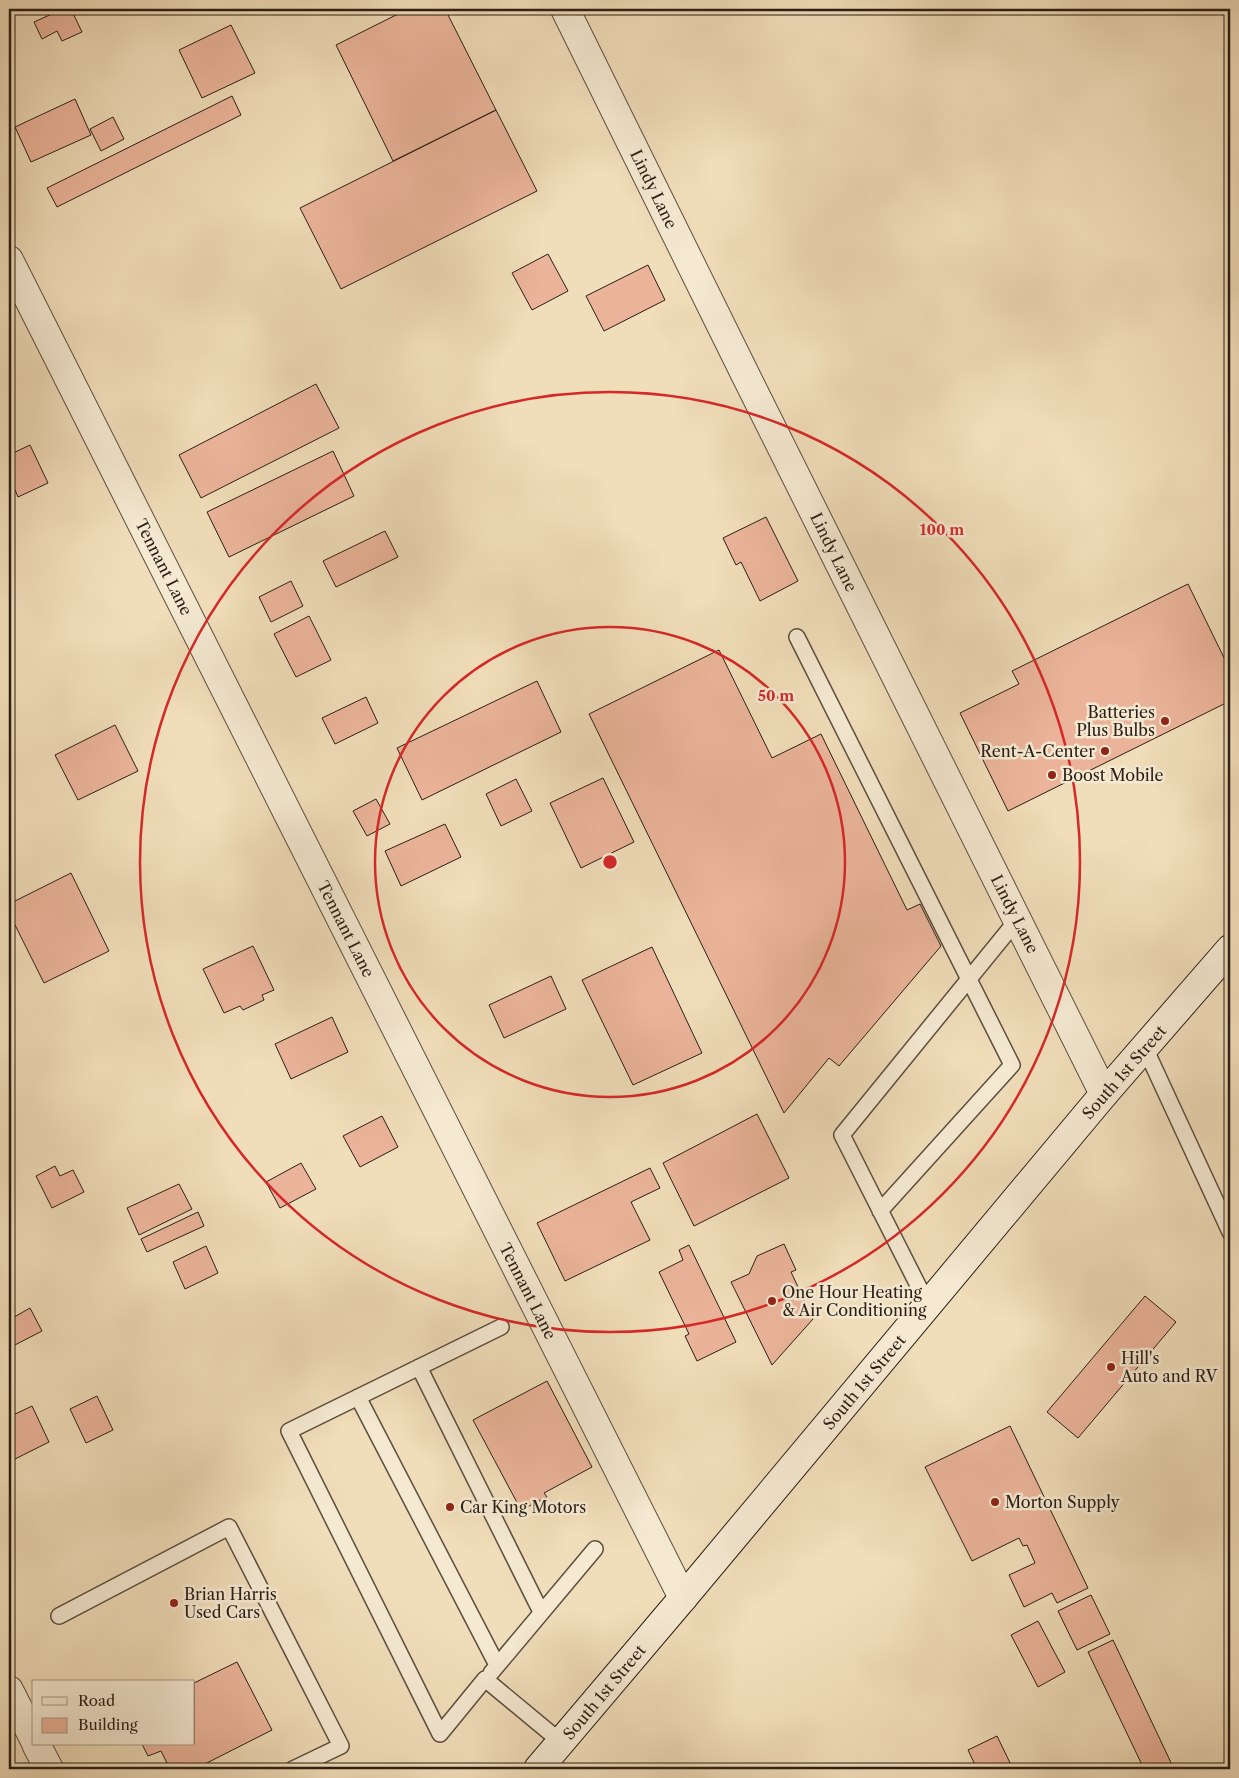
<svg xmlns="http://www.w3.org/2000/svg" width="1239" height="1778" font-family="'Libre Caslon Text',serif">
  <rect width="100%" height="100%" fill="#f0ddb9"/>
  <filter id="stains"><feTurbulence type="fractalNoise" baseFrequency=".004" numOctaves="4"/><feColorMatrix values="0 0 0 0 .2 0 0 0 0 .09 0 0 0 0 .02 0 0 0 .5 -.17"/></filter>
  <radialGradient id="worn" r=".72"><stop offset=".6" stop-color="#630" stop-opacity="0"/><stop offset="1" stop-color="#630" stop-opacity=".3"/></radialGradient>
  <path fill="#ebb49a" stroke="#2b1e15" d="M63,9H71L82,32L62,41L57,31L42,39L34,22Z
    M408,9H445L496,110L393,161L336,45Z
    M231,25L255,73L202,98L179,50Z
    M232,96L241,115L57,207L47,188Z
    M75,99L91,135L31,162L15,127Z
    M496,110L537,191L341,289L300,208Z
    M113,117L124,139L101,151L90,129Z
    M548,254L568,291L532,310L512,273Z
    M648,265L665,300L604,331L586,296Z
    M316,384L339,428L201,498L179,455Z
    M30,445L48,483L18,497L9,476V455Z
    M333,451L354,496L229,557L207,512Z
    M766,517L798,581L760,601L741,562L736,565L723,538Z
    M385,531L398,557L336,587L323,561Z
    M291,581L303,606L271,622L259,597Z
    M1188,584L1230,670V701L1008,811L960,713L1019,684L1012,671Z
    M309,616L331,660L296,677L274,634Z
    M719,650L772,758L821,734L907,910L920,904L941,946L839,1066L829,1058L784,1113L589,714Z
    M537,681L561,732L422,800L397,748Z
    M366,697L378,723L335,744L322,718Z
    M115,725L138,771L78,800L55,755Z
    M603,778L634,842L581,868L550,803Z
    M516,779L532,811L501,826L486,794Z
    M376,799L390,824L367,836L353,811Z
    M445,824L461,857L401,886L385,851Z
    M71,873L109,951L44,983L9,913V904Z
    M253,946L274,990L262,995L264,1000L243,1010L240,1006L224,1013L203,969Z
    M652,947L702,1053L633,1085L582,980Z
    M551,976L566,1009L504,1038L489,1005Z
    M332,1017L348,1052L291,1079L275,1044Z
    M757,1114L789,1178L694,1226L663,1163Z
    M382,1116L398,1147L360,1167L343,1136Z
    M301,1163L316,1189L280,1208L266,1182Z
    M55,1166L60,1176L73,1170L84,1192L52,1208L36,1176Z
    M650,1168L660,1188L631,1202L650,1240L565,1281L537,1223Z
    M179,1184L192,1209L139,1235L127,1208Z
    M198,1212L204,1226L147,1252L141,1239Z
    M784,1244L796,1270L791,1272L813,1319L772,1365L731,1282L749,1274L757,1256Z
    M689,1245L736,1342L697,1361L685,1336L689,1334L659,1272L683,1260L679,1250Z
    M206,1246L218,1273L185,1289L173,1262Z
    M1145,1296L1176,1322L1078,1438L1047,1412Z
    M30,1308L42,1331L11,1347L9,1342V1320Z
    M547,1381L592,1467L544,1493L547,1497L521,1510L473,1420Z
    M97,1396L113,1430L86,1443L70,1409Z
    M32,1406L49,1442L9,1462V1417Z
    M1010,1426L1088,1588L1057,1603L1052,1593L1024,1607L1009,1575L1035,1563L1027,1545L1023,1546L1019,1538L972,1561L925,1467Z
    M1091,1595L1110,1634L1077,1650L1058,1611Z
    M1038,1621L1065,1672L1038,1687L1011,1635Z
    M1113,1640L1174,1769H1144L1088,1652Z
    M237,1662L272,1730L195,1769H170L161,1751L148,1756L142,1744H194V1683Z
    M997,1736L1013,1769H977L968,1750Z"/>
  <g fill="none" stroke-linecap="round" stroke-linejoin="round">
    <defs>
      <path id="service" d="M797,637L1012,1065L880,1211
        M1145,1048L1230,1232
        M928,1305L842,1135L1017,920
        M501,1327L289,1431L440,1734L485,1679L561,1742
        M419,1367L541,1612
        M358,1397L497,1665
        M59,1616L229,1527L341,1746L293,1769
        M491,1673L595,1549"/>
      <path id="minor" d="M565,9L745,374L1104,1094
        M9,260L683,1598"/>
      <path id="tertiary" d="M9,1690L34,1739
        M36,1744L49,1769"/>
      <path id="secondary" d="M538,1769L683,1598L1104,1094L1230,949"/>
    </defs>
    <use href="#service" stroke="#5c4e3e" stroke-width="18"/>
    <use href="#minor" stroke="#5c4e3e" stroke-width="30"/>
    <use href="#tertiary" stroke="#5c4e3e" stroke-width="30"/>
    <use href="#secondary" stroke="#2b1e15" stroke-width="30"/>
    <use href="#service" stroke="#f5e9d2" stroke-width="15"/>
    <use href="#minor" stroke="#f5e9d2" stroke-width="28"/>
    <use href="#tertiary" stroke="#f5e9d2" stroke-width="28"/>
    <use href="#secondary" stroke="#f5e9d2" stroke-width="28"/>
  </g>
  <g fill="none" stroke="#d62828" stroke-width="2.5">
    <circle cx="610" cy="862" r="235"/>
    <circle cx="610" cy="862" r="470"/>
  </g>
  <g fill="#8f2418" stroke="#f5e9d2" stroke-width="2">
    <circle cx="1165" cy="721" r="5"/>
    <circle cx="1105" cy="751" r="5"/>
    <circle cx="1052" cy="775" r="5"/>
    <circle cx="772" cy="1301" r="5"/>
    <circle cx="1111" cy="1367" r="5"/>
    <circle cx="995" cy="1502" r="5"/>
    <circle cx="450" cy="1507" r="5"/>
    <circle cx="174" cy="1603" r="5"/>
  </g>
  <g text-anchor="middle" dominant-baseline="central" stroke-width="5" stroke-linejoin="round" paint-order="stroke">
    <g font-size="16" fill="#2b1e15" stroke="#f5e9d2">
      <text transform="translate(654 189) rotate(64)">Lindy Lane</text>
      <text transform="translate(834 552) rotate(64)">Lindy Lane</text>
      <text transform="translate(164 567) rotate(63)">Tennant Lane</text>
      <text transform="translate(1015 914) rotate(63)">Lindy Lane</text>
      <text transform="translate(346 929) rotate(63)">Tennant Lane</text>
      <text transform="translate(1124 1072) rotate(-49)">South 1st Street</text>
      <text transform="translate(528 1291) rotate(63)">Tennant Lane</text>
      <text transform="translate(864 1382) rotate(-50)">South 1st Street</text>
      <text transform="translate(604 1692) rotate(-50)">South 1st Street</text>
    </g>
    <g font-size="16" fill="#2b1e15" stroke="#f5e9d2" text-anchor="start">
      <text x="1155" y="712" text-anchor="end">Batteries<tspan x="1155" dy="18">Plus Bulbs</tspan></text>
      <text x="1095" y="751" text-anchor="end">Rent-A-Center</text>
      <text x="1062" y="775">Boost Mobile</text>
      <text x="782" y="1292">One Hour Heating<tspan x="782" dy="18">&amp; Air Conditioning</tspan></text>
      <text x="1121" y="1358">Hill's<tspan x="1121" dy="18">Auto and RV</tspan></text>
      <text x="1005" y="1502">Morton Supply</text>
      <text x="460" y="1507">Car King Motors</text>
      <text x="184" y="1594">Brian Harris<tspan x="184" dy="18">Used Cars</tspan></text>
    </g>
  </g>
  <circle cx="610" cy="862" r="8" fill="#d62828" stroke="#f5e9d2" stroke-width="2.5"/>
  <g font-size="15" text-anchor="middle" font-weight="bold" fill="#d62828" stroke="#f5e9d2" stroke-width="5" stroke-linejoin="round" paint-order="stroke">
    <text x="942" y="535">100 m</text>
    <text x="776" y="701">50 m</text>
  </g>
  <rect width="1239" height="1778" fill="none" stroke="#f0ddb9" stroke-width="30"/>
  <rect x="10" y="10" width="1219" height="1758" fill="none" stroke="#2b1e15" stroke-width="2.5"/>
  <rect x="15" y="15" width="1209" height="1748" fill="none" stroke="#2b1e15"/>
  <rect x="32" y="1680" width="162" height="65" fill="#f5e9d2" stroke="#a49886"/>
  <rect x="42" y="1697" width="25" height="8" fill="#f5e9d2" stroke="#a49886"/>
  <text x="78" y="1706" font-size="15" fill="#2b1e15">Road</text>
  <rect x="42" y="1718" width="25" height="15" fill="#ebb49a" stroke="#a49886"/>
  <text x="78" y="1730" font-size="15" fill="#2b1e15">Building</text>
  <rect width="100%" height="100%" filter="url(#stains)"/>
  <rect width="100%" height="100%" fill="url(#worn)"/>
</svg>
